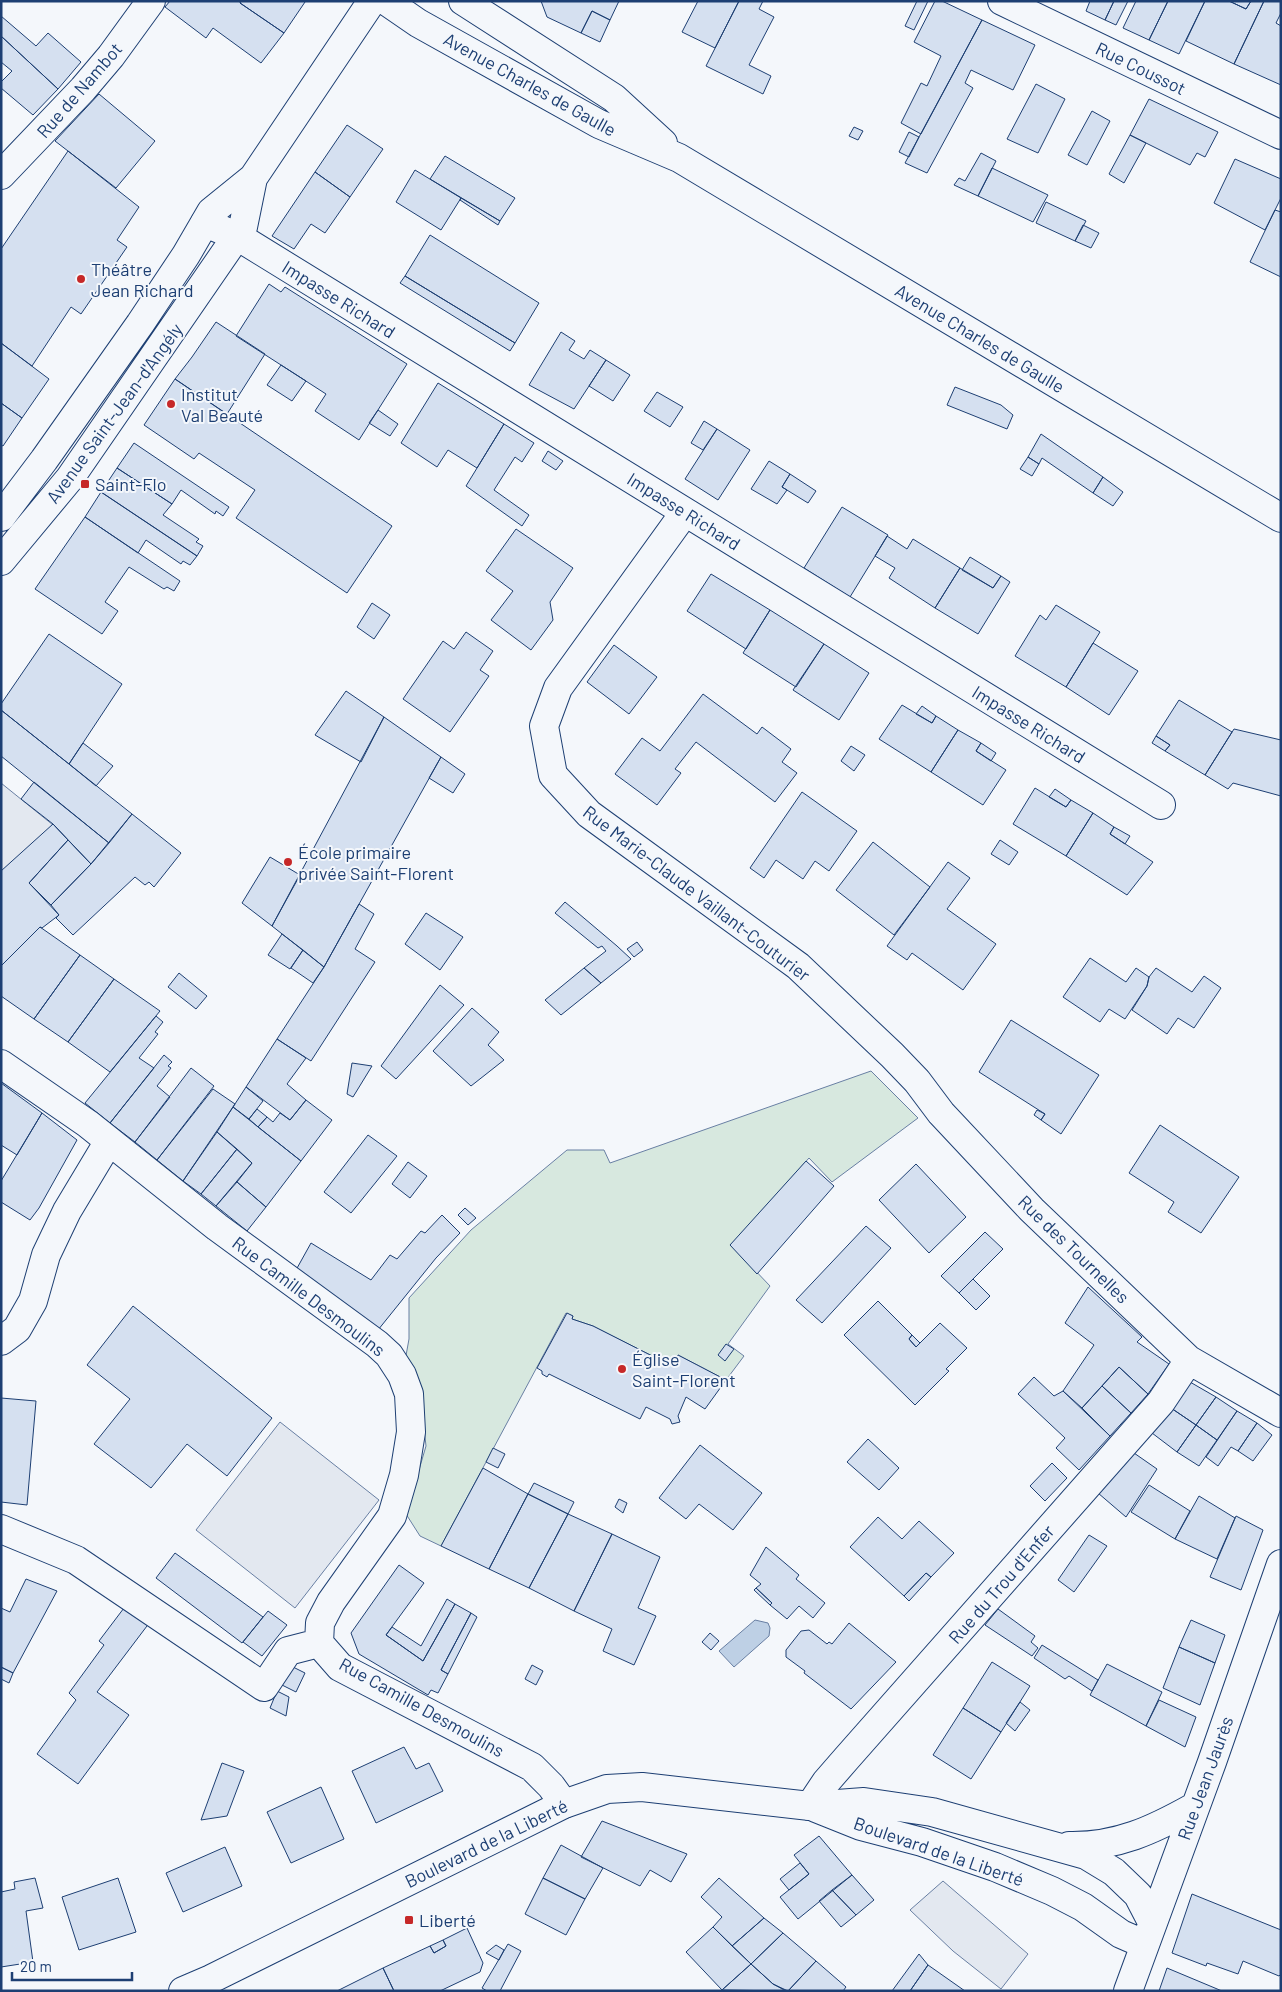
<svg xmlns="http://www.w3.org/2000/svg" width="1282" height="1992" font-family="Barlow,sans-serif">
  <rect width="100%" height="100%" fill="#f4f7fb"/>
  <path fill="#d7e8df" stroke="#687fa3" d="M871,1071L918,1118L832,1182L809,1158L731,1245L770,1286L728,1344L744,1356L726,1380L678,1355L670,1365L593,1326L572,1319L573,1316L566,1313L441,1546L420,1536L406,1514L426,1446L420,1392L405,1361L409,1339V1298L471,1230L567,1150H604L610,1163Z"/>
  <path fill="#e3e8f0" stroke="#687fa3" d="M1,783L53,825L1,872Z
    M280,1422L379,1500L295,1608L196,1530Z
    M943,1881L1028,1954L1001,1989L953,1951L910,1910Z"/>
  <path fill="#bed0e5" stroke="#687fa3" d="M755,1620L768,1623L770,1628L769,1636L734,1667L719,1651Z"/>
  <path fill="#d5e0f0" stroke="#1d3f73" d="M170,1H241L240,3L284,33L261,63L213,28L206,38L165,7Z
    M241,1H304L305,2L284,33L240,3Z
    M541,1H619L610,20L592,11L581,33L547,17Z
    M698,1H739L715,48L682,32Z
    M739,1H763L759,9L774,17L749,65L771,76L763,94L706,66Z
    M917,1H928L914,30L905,26Z
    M935,1H942L982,20L921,134L901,123L921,83L927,86L941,56L914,42Z
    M1090,1H1114L1105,20L1086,11Z
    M1114,1H1128L1116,25L1105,20Z
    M1136,1H1168L1149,40L1123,28Z
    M1168,1H1205L1179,54L1149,40Z
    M1205,1H1229L1246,9L1251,1H1264L1234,64L1186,41Z
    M1229,1H1251L1246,9Z
    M1264,1H1281V13L1276,23L1281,26V85L1234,64Z
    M592,11L610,20L600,42L581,33Z
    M1,16L36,46L48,33L81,62L58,89L1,36Z
    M982,20L1035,45L1013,90L971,70L965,83L973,88L927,173L905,163Z
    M1,36L58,89L33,115L1,88V82L12,71L1,62Z
    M1036,84L1065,99L1038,153L1007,139Z
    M99,94L155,141L116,188L55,141Z
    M1149,99L1218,132L1205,157L1197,153L1190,165L1130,135Z
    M1092,111L1110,121L1087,165L1068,155Z
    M347,125L383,149L350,197L315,172Z
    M854,127L863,131L858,140L849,136Z
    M909,132L919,137L909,157L899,152Z
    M1130,135L1146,143L1124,183L1109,174Z
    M68,151L139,207L117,240L127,247L81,314L71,307L32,366L1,343V249Z
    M981,153L996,161L978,196L954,185L959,178L965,181Z
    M445,156L515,198L500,221L430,179Z
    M1235,159L1281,179V198L1265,230L1214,203Z
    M992,168L1048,195L1033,222L978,196Z
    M415,170L461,198L441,230L396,202Z
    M315,172L350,197L325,233L311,224L294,249L272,236Z
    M461,198L500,221L498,225L460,200Z
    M1046,202L1086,221L1075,241L1036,223Z
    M1275,210L1281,212V277L1250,262Z
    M1083,225L1099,233L1091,248L1075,241Z
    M430,235L539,303L515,343L405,276Z
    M405,276L515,343L510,351L400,283Z
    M269,284L281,292L285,287L407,364L359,440L315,411L326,394L236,336Z
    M216,322L265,354L227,414L175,379L192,357Z
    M561,332L575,341L569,350L584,359L590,350L606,360L574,409L529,385Z
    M1,343L49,379L22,418L1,403Z
    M606,360L630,375L613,401L589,386Z
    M281,365L306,381L292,401L267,385Z
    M175,379L392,526L347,593L236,518L255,490L199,453L194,459L144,425Z
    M438,383L504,424L477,468L448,450L437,467L401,443Z
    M955,387L1001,405L1013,415L1007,429L947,405Z
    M657,392L683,407L670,427L644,411Z
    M1,403L22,418L3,446L1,445Z
    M378,410L398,424L390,436L369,423Z
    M704,421L717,429L703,450L691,443Z
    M504,424L534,443L522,462L515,457L494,490L529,515L522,526L466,486Z
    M717,429L750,450L718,500L685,479Z
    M1041,434L1103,477L1093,493L1042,458L1039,464L1028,457Z
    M134,443L229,507L223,516L216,511L215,514L181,490L172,504L117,468Z
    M548,451L563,461L556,470L542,461Z
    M1028,457L1039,464L1032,476L1020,469Z
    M769,461L790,474L782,487L787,490L777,504L751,489Z
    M117,468L172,504L163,515L199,539L196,542L203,546L197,556L101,492Z
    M790,474L816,491L808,503L782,487Z
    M1103,477L1123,492L1113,506L1093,493Z
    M101,492L197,556L190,565L183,561L181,564L146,540L138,553L85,517Z
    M842,507L888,535L850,597L804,568Z
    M85,517L180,581L174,591L167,587L164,589L129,567L105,602L118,611L102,634L35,589Z
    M516,529L573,568L550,602L553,620L531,650L491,620L513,591L486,571Z
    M887,536L907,549L913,539L960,568L935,608L889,578L895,568L875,556Z
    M970,557L1001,576L993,588L962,570Z
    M960,568L993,588L1001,576L1010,582L978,634L935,608Z
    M711,574L770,610L746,649L687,611Z
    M372,603L390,615L374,639L357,627Z
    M1056,605L1100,632L1066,687L1015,656L1040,615L1046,620Z
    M770,610L824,644L796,687L743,653Z
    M466,632L493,651L480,670L489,676L450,732L403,699L443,641L454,649Z
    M49,634L122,684L69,764L1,710V704Z
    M1093,643L1138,671L1109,715L1066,687Z
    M824,644L869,673L839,720L793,690Z
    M614,645L657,677L629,714L587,682Z
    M346,691L384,717L361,762L315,735Z
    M703,694L757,734L762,727L791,749L782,762L797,773L775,802L696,742L675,769L681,773L657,805L615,774L642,738L660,751Z
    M1179,700L1232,732L1205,775L1165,751L1170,745L1156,736Z
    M902,705L932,723L936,716L958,730L931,772L879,739Z
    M922,706L936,716L932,723L916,714Z
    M1,710L132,814L109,843L1,756Z
    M384,717L441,757L324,967L272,926Z
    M1234,729L1281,740V796L1233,783L1228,789L1205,775Z
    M958,730L981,743L976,751L1006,770L983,805L931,772Z
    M1156,736L1170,745L1165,751L1152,743Z
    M83,743L113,766L96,786L69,764Z
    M981,743L996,753L991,761L976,751Z
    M851,746L865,755L854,771L841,761Z
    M441,757L465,774L453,793L429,778Z
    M34,782L109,843L91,864L53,824L21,799Z
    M1035,788L1066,807L1071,800L1093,813L1066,856L1013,824Z
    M1055,789L1071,800L1066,807L1049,797Z
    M802,792L857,831L829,871L815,861L803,879L776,860L764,878L750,868Z
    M1093,813L1114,827L1110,834L1153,862L1127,895L1066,856Z
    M132,814L181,853L154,887L149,882L145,885L135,877L73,935L56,918L59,915L51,905L91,864Z
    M53,824L68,840L29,883L59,915L42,928L40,927L1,966V871Z
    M1114,827L1130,836L1125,844L1110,834Z
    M68,840L91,864L51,905L29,883Z
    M1000,840L1018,852L1009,865L991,854Z
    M873,842L930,887L894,935L836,890Z
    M270,857L300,875L272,926L242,903Z
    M948,862L970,878L947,909L996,944L963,990L912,953L907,960L887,946Z
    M565,902L617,946L631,959L601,983L584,968L606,951L602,946L598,948L555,913Z
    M359,904L374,914L355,949L375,962L311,1061L277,1039L324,967Z
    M426,913L463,937L440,970L405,944Z
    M40,927L80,955L34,1019L1,996V966Z
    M282,934L303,950L290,969L268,955Z
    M637,942L643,950L634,957L627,949Z
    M303,950L324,967L313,983L291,968Z
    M80,955L114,979L68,1042L34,1019Z
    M1090,958L1126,982L1136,968L1149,977L1147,986L1125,1019L1109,1009L1100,1022L1063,997Z
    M584,968L601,983L561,1015L545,1000Z
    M1156,968L1192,992L1204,976L1221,988L1194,1028L1178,1018L1167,1034L1132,1010L1147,986L1149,977Z
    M179,973L207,996L196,1009L168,987Z
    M114,979L160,1011L110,1072L68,1042Z
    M440,985L464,1005L396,1079L381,1066Z
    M472,1008L499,1032L488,1045L504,1060L471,1086L433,1051Z
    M156,1016L163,1022L155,1032L158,1034L139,1058L154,1068L110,1123L85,1103Z
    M1011,1020L1099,1075L1061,1134L1041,1120L1045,1114L979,1072Z
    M277,1039L306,1058L287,1084L306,1100L290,1120L246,1087Z
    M164,1055L172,1062L168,1066L171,1068L157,1086L170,1097L135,1142L110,1123Z
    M352,1063L372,1066L353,1097L347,1094Z
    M191,1068L214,1086L157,1160L135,1142Z
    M1,1083L42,1113L17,1155L1,1145Z
    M246,1087L263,1101L249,1119L233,1107Z
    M213,1089L235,1104L183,1181L157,1160Z
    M306,1100L332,1120L301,1161L258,1127L267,1117L273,1122L280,1113L290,1120Z
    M233,1107L301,1161L266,1207L237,1182L252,1163L217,1132Z
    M257,1109L267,1117L258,1127L249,1119Z
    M1037,1110L1045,1114L1041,1120L1034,1115Z
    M42,1113L77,1140L39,1208L30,1220L1,1202V1181Z
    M1160,1125L1239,1177L1201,1233L1168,1212L1174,1202L1129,1173Z
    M217,1132L237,1149L201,1194L183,1181Z
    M368,1135L397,1156L351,1213L324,1192Z
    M237,1149L252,1163L216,1206L201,1194Z
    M806,1161L834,1186L757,1274L730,1245Z
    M408,1162L427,1176L410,1198L392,1184Z
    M916,1164L966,1217L929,1253L879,1200Z
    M237,1182L266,1207L247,1231L216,1206Z
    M465,1208L476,1218L468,1225L458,1215Z
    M442,1215L460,1233L436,1258L378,1330L296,1270L311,1243L371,1280L390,1255L397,1259L421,1231L425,1233Z
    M866,1226L891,1248L822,1323L796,1300Z
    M985,1232L1003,1249L959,1293L941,1276Z
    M973,1279L990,1296L976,1310L959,1293Z
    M1088,1287L1142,1337L1137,1342L1169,1364L1148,1394L1119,1367L1082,1408L1063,1391L1094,1345L1065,1323Z
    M878,1301L912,1335L909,1339L916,1347L940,1323L967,1348L946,1369L949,1371L915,1405L844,1335Z
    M133,1306L272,1418L227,1476L187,1444L151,1488L94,1444L130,1399L87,1365Z
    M567,1313L573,1316L572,1319L593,1326L670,1365L678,1355L726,1380L705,1409L686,1397L678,1416L680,1422L672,1424L670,1419L646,1407L640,1419L549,1374L547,1377L542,1374V1371L537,1368Z
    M912,1335L920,1343L916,1347L909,1339Z
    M726,1344L734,1349L725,1361L718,1355Z
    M1119,1367L1148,1394L1131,1413L1102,1386Z
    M1034,1377L1054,1396L1063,1391L1110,1436L1079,1470L1056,1448L1065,1438L1018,1394Z
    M1190,1382L1216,1397L1196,1425L1171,1408Z
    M1102,1386L1131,1413L1110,1436L1082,1408Z
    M1216,1397L1237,1411L1217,1440L1196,1425Z
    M1,1398L36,1401L27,1505L1,1502Z
    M1171,1408L1196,1425L1177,1452L1152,1433Z
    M1237,1411L1257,1423L1238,1451L1231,1447L1218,1466L1206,1457Z
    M1257,1423L1272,1435L1253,1461L1238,1451Z
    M1196,1425L1217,1440L1199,1466L1177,1452Z
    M868,1439L899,1468L879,1490L847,1462Z
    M700,1445L762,1493L733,1530L699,1504L686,1519L659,1498Z
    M493,1448L505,1454L498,1468L486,1462Z
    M1134,1453L1157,1469L1126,1517L1098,1493Z
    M1052,1463L1067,1478L1045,1501L1030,1486Z
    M483,1468L528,1494L489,1569L441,1546Z
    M534,1483L574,1502L568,1514L528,1494Z
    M1149,1485L1190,1511L1175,1539L1131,1512Z
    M528,1494L568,1514L529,1588L489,1569Z
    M1199,1496L1235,1518L1217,1559L1175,1539Z
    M619,1499L627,1503L623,1513L615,1507Z
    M568,1514L612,1534L574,1611L529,1588Z
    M1236,1516L1263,1530L1241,1590L1210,1577Z
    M878,1517L902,1539L919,1521L954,1553L931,1577L926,1573L904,1596L850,1547Z
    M612,1534L660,1557L638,1608L656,1616L634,1665L603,1651L612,1629L574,1611Z
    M1089,1535L1107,1546L1074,1592L1058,1580Z
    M766,1547L799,1575L796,1579L825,1603L813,1618L799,1606L787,1619L770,1605L772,1603L756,1588L761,1584L750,1575Z
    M175,1553L263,1617L242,1643L156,1578Z
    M399,1565L424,1583L386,1635L423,1661L455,1604L471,1613L441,1670L448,1674L438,1693L431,1690L428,1695L359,1654L351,1633Z
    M926,1573L931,1577L909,1601L904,1596Z
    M26,1579L57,1591L13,1673L1,1667V1608L10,1612Z
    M756,1588L772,1603L770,1605L754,1590Z
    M447,1599L455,1604L423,1661L386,1635L392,1627L421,1646Z
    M127,1604L150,1622L97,1692L129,1715L78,1784L37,1754L76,1700L69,1693L104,1645L99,1641Z
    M998,1609L1035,1636L1031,1642L1038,1648L1032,1656L985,1625Z
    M268,1611L287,1625L262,1656L243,1642Z
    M471,1613L477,1617L448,1674L441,1670Z
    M1191,1620L1225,1635L1215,1663L1179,1647Z
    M849,1623L896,1662L851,1709L804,1673L805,1671L786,1657V1650L801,1631L809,1630L827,1644L829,1642L832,1644Z
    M710,1633L719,1641L711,1650L702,1642Z
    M1042,1645L1098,1680L1092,1691L1069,1676L1065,1679L1034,1658Z
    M1179,1647L1215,1663L1200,1705L1163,1688Z
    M992,1662L1030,1686L1001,1732L963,1708Z
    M287,1664L305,1673L296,1692L280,1684Z
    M1107,1664L1162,1692L1146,1726L1090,1695Z
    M532,1665L543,1671L536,1685L525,1679Z
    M1,1667L13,1673L9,1683L1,1679Z
    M277,1691L289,1697L286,1716L270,1708Z
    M1159,1700L1196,1717L1185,1747L1146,1726Z
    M1020,1702L1030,1710L1015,1731L1006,1723Z
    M963,1708L1001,1732L971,1779L933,1755Z
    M404,1747L416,1769L429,1763L443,1791L376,1823L352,1771Z
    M222,1763L244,1771L227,1816L201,1820Z
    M321,1787L344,1839L291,1863L267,1812Z
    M602,1821L687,1854L671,1882L650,1870L640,1886L581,1857Z
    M819,1836L852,1875L798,1919L780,1897L809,1874L794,1855Z
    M561,1845L603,1868L585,1899L543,1878Z
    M225,1847L242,1886L183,1912L166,1873Z
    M800,1863L809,1874L789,1890L780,1879Z
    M852,1875L874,1900L856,1915L832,1890Z
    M35,1878L43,1908L26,1911L33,1962L1,1967V1892L15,1889L14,1882Z
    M118,1878L136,1932L79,1950L62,1897Z
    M543,1878L585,1899L566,1935L525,1914Z
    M719,1878L764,1918L732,1946L713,1927L722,1917L701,1897Z
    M832,1890L856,1915L841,1927L819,1901Z
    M1192,1894L1281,1930V1974L1279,1976L1243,1961L1238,1974L1207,1963L1206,1966L1172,1953Z
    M764,1918L783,1933L751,1964L732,1946Z
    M713,1927L751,1964L722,1990L686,1952Z
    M467,1928L483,1963L480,1972L440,1991H394L383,1968L430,1946L434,1953L446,1946L443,1940Z
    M783,1933L816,1961L788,1991L773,1984L751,1964Z
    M443,1940L446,1946L434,1953L430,1946Z
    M508,1944L521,1951L500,1991H487L482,1988Z
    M496,1945L504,1950L499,1960L486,1953Z
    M919,1954L928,1965L910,1991H892Z
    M816,1961L846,1987L843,1991H788Z
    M751,1964L773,1984L786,1991L722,1990Z
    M928,1965L965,1991H910Z
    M383,1968L394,1991H337Z
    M1167,1968L1222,1991H1159Z"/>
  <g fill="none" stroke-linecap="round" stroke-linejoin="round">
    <defs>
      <path id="street" d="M1002,1L1281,135
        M1,175L83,89L111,56L151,1
        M205,223L237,236L1161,805
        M685,512L558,688L544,726L553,775L589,814L798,966L892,1055L917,1081L941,1113L1032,1210L1189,1360L1281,1413
        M1,1064L88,1124L217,1227L377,1344L389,1355L402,1375L409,1394L411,1432L404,1475L392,1516L331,1602L320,1623L319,1643L340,1667L532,1767L551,1786L564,1804
        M1,1341L17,1329L33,1301L46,1255L67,1211L109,1141
        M1,1529L76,1560L264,1687L288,1651L319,1643
        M810,1806L826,1782L846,1759L1161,1402L1189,1360"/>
      <path id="secondary" d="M386,1L418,23L599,124L679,158L1281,518
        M463,1L614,98L663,143
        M1,517L44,460L140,324L186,255L211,212L253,178L372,1
        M1,561L70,478L243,227L253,178
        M816,1808L861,1826L922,1842L995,1867L1052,1891L1083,1907L1121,1934L1144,1944
        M1069,1846C1117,1847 1153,1830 1194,1807
        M183,1991L211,1979L564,1804L607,1789L642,1787L810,1806L864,1802L932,1812L1086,1855L1114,1872L1138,1895L1152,1922
        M1128,1991L1212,1762L1281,1564"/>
    </defs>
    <use href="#street" stroke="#1d3f73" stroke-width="30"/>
    <use href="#secondary" stroke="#1d3f73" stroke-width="30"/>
    <use href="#street" stroke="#f4f7fb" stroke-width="28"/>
    <use href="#secondary" stroke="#f4f7fb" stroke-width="28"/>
  </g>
  <g fill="#c62828" stroke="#f4f7fb" stroke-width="2">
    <circle cx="81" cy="279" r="5"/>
    <circle cx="171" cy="404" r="5"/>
    <rect x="80" y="479" width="10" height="10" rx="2.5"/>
    <circle cx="288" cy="862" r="5"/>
    <circle cx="622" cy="1369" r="5"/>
    <rect x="404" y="1915" width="10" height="10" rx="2.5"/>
  </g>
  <g text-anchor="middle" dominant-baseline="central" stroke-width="4" stroke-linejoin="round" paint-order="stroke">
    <g font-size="18" fill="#1d3f73" stroke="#f4f7fb">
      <text transform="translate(1141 68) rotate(26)">Rue Coussot</text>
      <text transform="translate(530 84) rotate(29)">Avenue Charles de Gaulle</text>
      <text transform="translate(79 90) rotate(-49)">Rue de Nambot</text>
      <text transform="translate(339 299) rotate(32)">Impasse Richard</text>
      <text transform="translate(980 338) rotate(31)">Avenue Charles de Gaulle</text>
      <text transform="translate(114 413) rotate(-54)">Avenue Saint-Jean-d'Angély</text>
      <text transform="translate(684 511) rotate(32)">Impasse Richard</text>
      <text transform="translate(1029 724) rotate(32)">Impasse Richard</text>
      <text transform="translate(697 893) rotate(37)">Rue Marie-Claude Vaillant-Couturier</text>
      <text transform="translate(1074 1249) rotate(44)">Rue des Tournelles</text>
      <text transform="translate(309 1296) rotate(37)">Rue Camille Desmoulins</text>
      <text transform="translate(1001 1584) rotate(-49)">Rue du Trou d'Enfer</text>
      <text transform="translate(422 1707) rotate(29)">Rue Camille Desmoulins</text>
      <text transform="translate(1205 1778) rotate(-70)">Rue Jean Jaurès</text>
      <text transform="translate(486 1843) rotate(-26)">Boulevard de la Liberté</text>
      <text transform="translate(939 1851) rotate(19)">Boulevard de la Liberté</text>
    </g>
    <g font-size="18" fill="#1d3f73" stroke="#f4f7fb" text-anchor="start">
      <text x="91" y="269">Théâtre<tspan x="91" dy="21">Jean Richard</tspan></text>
      <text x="181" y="394">Institut<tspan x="181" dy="21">Val Beauté</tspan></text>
      <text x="95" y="484">Saint-Flo</text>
      <text x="298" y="852">École primaire<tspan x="298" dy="21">privée Saint-Florent</tspan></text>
      <text x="632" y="1359">Église<tspan x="632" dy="21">Saint-Florent</tspan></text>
      <text x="419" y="1920">Liberté</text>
    </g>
  </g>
  <rect width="1282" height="1992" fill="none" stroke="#1d3f73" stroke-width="5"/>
  <path d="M12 1972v8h120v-8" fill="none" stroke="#1d3f73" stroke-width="2.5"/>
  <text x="20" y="1972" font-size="15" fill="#1d3f73" stroke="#f4f7fb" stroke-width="4" paint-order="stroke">20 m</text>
</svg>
